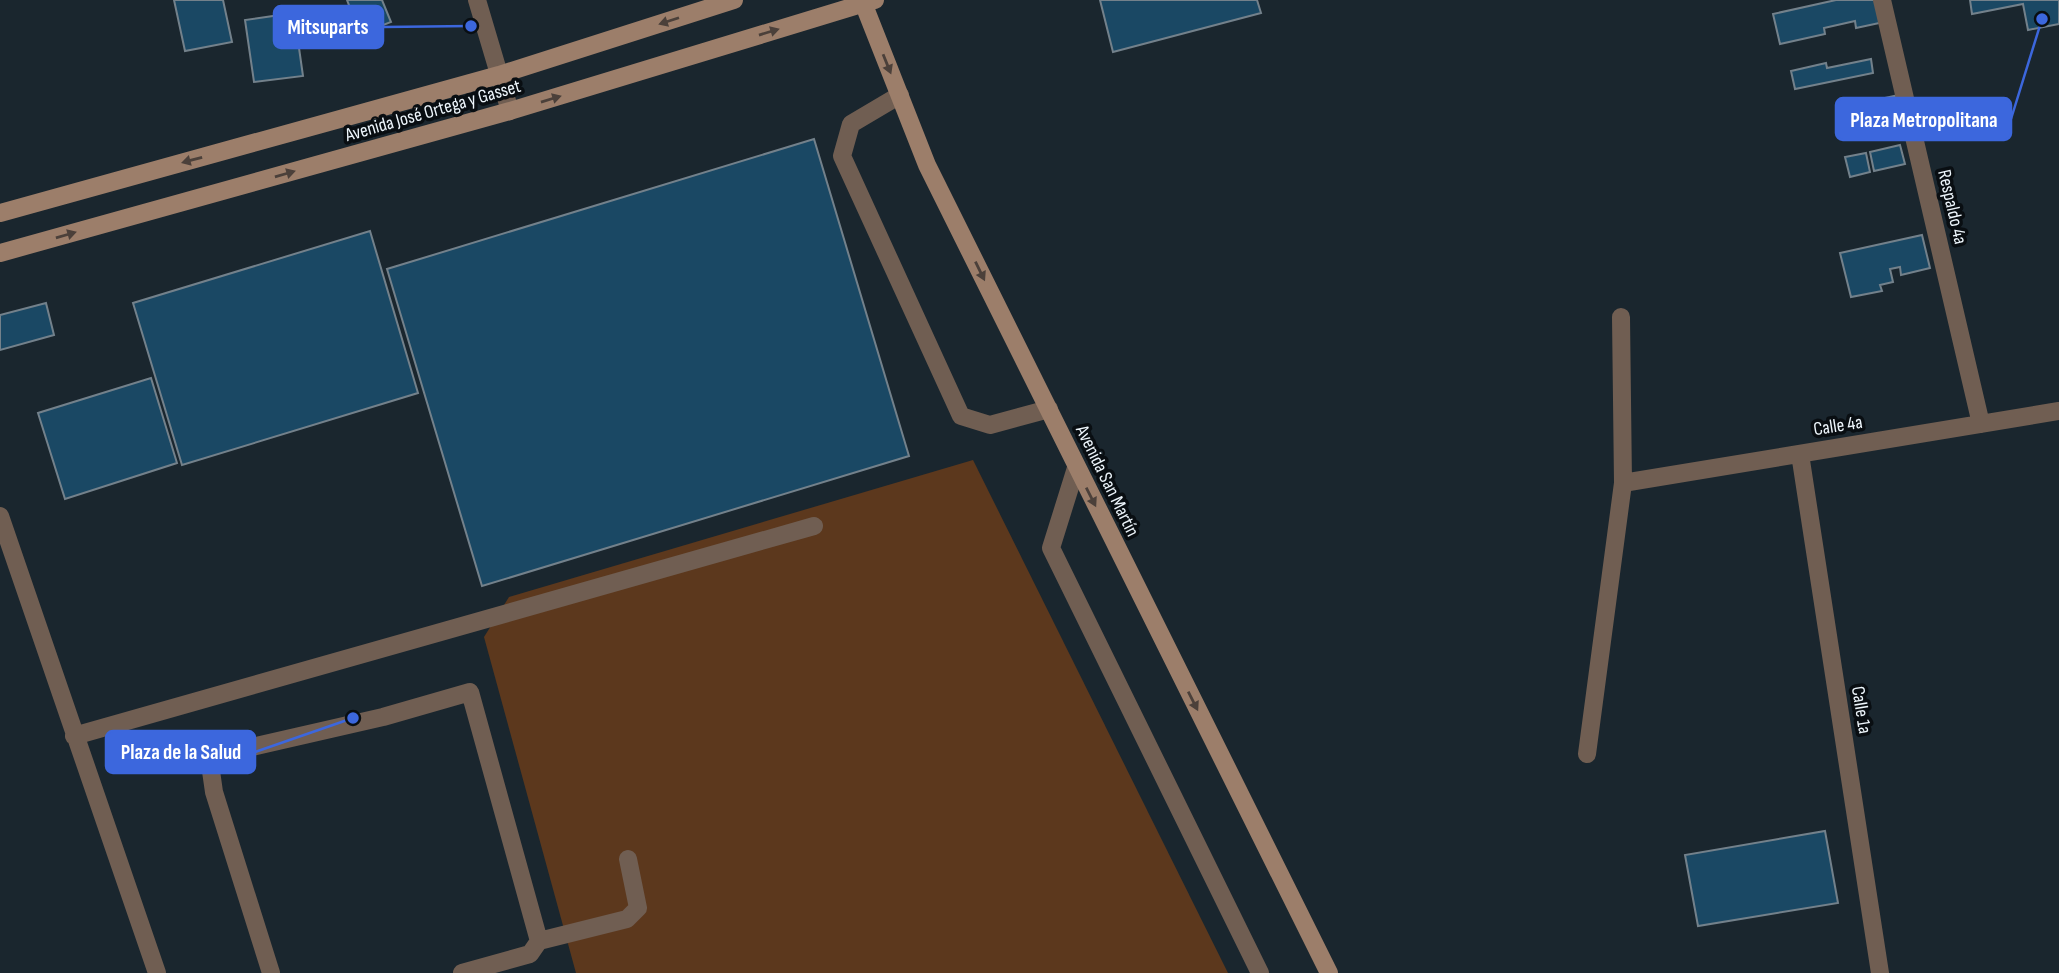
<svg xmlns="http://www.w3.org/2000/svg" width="2059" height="973" font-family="'Sofia Sans Condensed',sans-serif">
  <rect width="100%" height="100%" fill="#1a262e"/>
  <path fill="#5c381d" d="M973,460L1228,973H576L484,637L509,597Z"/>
  <path fill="#1a4864" stroke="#73818b" stroke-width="2" d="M174,0H223L232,42L185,51Z
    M347,0H382L391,22L360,34Z
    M1100,0H1257L1261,13L1113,52Z
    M1836,0H1880L1884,22L1856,28L1855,21L1824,28L1825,34L1780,44L1773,14Z
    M1970,0H2059V24L2028,30L2023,4L1972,14Z
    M294,13L303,76L254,82L245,20Z
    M1871,59L1873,73L1795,89L1791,71L1826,63L1827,68Z
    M1899,95L1906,112L1852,123L1848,106Z
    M814,139L909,456L482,586L387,269Z
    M1900,145L1905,164L1874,171L1870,152Z
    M1866,153L1870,172L1850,177L1845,157Z
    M370,231L418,393L182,465L133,303Z
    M1922,235L1930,268L1901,275L1900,267L1890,269L1893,282L1880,285L1882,291L1851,297L1840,253Z
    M46,303L54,335L0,350V315Z
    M151,378L177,463L65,499L38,413Z
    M1825,831L1838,903L1698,926L1685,855Z"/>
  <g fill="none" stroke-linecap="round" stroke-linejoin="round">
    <path stroke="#705e52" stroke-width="18" d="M900,95L851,124L842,156L961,416L990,425L1049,409
      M1076,468L1051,548L1260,973
      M0,516L157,973
      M74,736L814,526
      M539,941L627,919L638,908L628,859
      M271,973L214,792L210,764L230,752L383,717L470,692L539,941L530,954L462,973"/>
    <path stroke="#705e52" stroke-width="18" d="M477,0L510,111
      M1882,0L1981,424
      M1800,454L1880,973
      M1623,483L2059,411
      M1587,754L1623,483L1621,317"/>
    <path stroke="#9c7e6a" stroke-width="18" d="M862,0L927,165L1329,973
      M0,213L499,75L734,0
      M0,253L510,111L875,0"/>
  </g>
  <defs><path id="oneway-solid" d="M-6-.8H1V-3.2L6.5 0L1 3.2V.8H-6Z" transform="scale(1.75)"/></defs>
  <g fill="#4b403a">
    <use href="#oneway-solid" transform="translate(669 21) rotate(162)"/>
    <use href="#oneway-solid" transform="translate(769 32) rotate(-17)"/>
    <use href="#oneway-solid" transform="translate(887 64) rotate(68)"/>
    <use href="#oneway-solid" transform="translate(551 99) rotate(-17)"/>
    <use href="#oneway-solid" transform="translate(192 160) rotate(165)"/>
    <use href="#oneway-solid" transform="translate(285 174) rotate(-16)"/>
    <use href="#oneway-solid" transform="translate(66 235) rotate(-16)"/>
    <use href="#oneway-solid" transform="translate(980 271) rotate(64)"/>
    <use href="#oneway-solid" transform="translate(1091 497) rotate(63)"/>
    <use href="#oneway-solid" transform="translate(1193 701) rotate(63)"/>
  </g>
  <g text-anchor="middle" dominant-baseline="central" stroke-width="7" stroke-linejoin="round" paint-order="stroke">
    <g font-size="19" fill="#eef6fc" stroke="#090e12">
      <text transform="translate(433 111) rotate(-16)">Avenida José Ortega y Gasset</text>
      <text transform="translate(1952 207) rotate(77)">Respaldo 4a</text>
      <text transform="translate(1838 426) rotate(-9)">Calle 4a</text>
      <text transform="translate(1107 481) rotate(64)">Avenida San Martín</text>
      <text transform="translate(1861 710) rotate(81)">Calle 1a</text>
    </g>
  </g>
  <path fill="none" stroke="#3c67dd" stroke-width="2.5" d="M471 26L383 27M2042 19L2011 119M353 718L255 752"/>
  <g fill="#3c67dd" stroke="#090e12" stroke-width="2.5">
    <circle cx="471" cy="26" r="7"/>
    <circle cx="2042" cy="19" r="7"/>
    <circle cx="353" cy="718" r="7"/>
  </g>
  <g fill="#3c67dd" stroke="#3c67dd" stroke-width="2.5">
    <rect x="274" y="6" width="109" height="42" rx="7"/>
    <rect x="1836" y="98" width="175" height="42" rx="7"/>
    <rect x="106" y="731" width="149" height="42" rx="7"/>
  </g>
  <g font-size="21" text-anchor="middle" font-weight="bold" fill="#fff">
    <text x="328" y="34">Mitsuparts</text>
    <text x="1924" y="127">Plaza Metropolitana</text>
    <text x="181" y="759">Plaza de la Salud</text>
  </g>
</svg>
